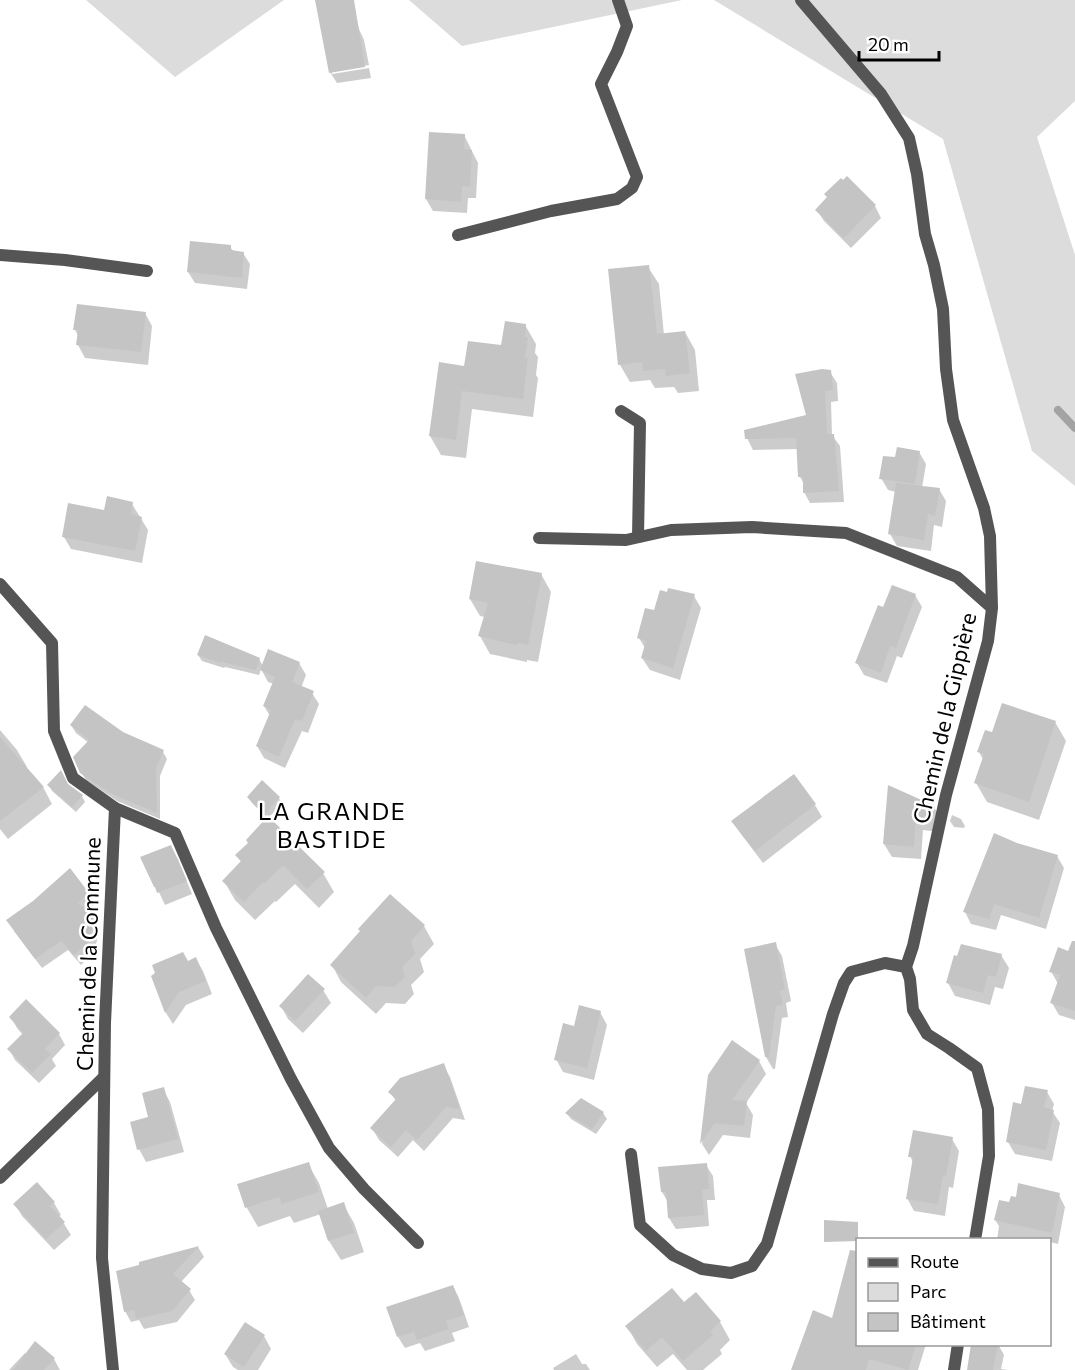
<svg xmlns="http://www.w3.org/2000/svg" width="1075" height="1370" font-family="Commissioner,sans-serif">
  <rect width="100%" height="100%" fill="#fff"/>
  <path fill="#dcdcdc" d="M86,0H284L175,77Z
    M409,0H682L462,46Z
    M714,0H1075V101L1037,137L1075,255V486L1032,451L943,139Z"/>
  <path fill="#0003" d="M328,0H350L359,29L364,40L369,65L332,71V74L369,68L371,78L337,83L330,72Z
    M464,135L478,163L476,198H468L467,213L433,211L426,199Z
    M828,198L875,206L881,218L851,248L824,221L817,210Z
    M230,247L234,252L243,253L250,264L247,289L195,283L188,272Z
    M648,267L659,284L664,335L685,332L695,350L699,391L678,393L674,387L655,388L650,380L630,382L620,365Z
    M145,313L152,326L148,365L85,358L78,345L79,337L75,330Z
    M525,325L536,344L535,353L538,357L536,375L538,378L533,417L472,409L466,458L441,455L430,436L466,367L503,346Z
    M830,372L837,383L838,401L831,402L832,435L840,446L844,502L810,503L804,492V484L800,477L799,449L753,450L747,438L808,416Z
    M919,452L926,464L922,488L939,489L946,501L942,527L934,525L931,551L897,546L890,534L896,492L888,490L881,478L897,459Z
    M132,504L148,530L142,563L71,549L64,537L106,512Z
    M541,574L551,592L538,662L527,660V662L490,654L480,636L485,617L480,616L470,599Z
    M915,595L922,607L902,658L897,656L887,683L864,675L857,663L884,609Z
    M694,596L701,608L680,680L650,670L642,658L645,648L639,638L655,612Z
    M198,655L259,659L263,666L299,663L306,675L301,688L312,693L319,704L308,733L302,731L285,768L264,758L257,746L270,716L264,706L274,684L268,682L261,669L259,675L225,667L224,668L202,661Z
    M1055,722L1066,741L1039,820L987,802L976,783L984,761L979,752L993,734Z
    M71,725L122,734L163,752L167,759L160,776V819L117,801L86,780L81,772L89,743L76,733Z
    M0,730L17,750L27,767L26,768L43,787L52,804L8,839L0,829Z
    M49,785L68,786L82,796L85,802L76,812L52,791Z
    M889,787L934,807L942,820L939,832L923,830L921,859L892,857L884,844Z
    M248,797L279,798L282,804L268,818L323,873L334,892L319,908L295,884L276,902L275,901L255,920L235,900L224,881L242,863L237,856L249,843L268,819L252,803Z
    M815,805L822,817L763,863L741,834L733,822Z
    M952,815L961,819L965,826L964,828L954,827L950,821Z
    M1016,844L1057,856L1064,868L1046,929L1001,915L996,930L971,924L965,912Z
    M171,847L178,859L192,894L165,905L158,890Z
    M88,894L94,904L86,911L93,917L100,928L94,952L81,965L68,950L42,968L14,931Z
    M424,926L434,944L420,959L424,972L411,985L414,994L405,1004L386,1003L376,1014L341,982L332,965Z
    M775,944L782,956L791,1001L786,1003L788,1017L782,1018L775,1069H773L766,1057Z
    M1001,955L1009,968L1003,989L995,987L990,1005L955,996L948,983Z
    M1075,955V1020L1059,1015L1052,1003L1058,984L1051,971Z
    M196,959L203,971L212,994L186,1005L173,1024L166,1013L152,977Z
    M323,990L331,1003L303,1033L288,1019L281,1006Z
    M26,1002L59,1034L65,1045L52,1059L56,1066L39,1083L15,1060L9,1049L23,1035L17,1028L11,1017Z
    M600,1012L607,1025L594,1080L563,1072L556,1059L575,1028Z
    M759,1061L766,1074L746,1103L753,1115L750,1138L723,1135L709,1155L702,1144L709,1075Z
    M443,1065L450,1077L465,1120L453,1118L424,1151L413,1140L398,1157L379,1140L372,1128L396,1101L390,1092Z
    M163,1089L170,1102L184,1152L146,1162L139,1149L150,1118Z
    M1047,1092L1054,1104L1052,1111L1060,1123L1052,1161L1015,1154L1008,1142L1022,1105Z
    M603,1113L607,1119L596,1134L571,1119L567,1114Z
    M952,1139L959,1151L953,1188L949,1187L945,1216L914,1211L907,1198L913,1162L910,1156Z
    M308,1164L319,1183L328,1209L343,1204L354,1223L364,1252L341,1260L329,1241L321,1214L294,1223L290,1216L258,1227L247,1208L239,1185Z
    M706,1165L713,1176L715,1200H707L709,1226L676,1229L669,1218L668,1202L662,1192Z
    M1059,1195L1065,1207L1058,1244L1050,1242V1240H997L999,1226L995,1220L1011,1204Z
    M54,1203L61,1215L58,1217L63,1222L71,1235L54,1250L22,1216L15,1204Z
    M198,1247L204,1257L181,1282L189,1290L195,1300L177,1322L144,1329L139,1320L131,1322L125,1311L141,1266L140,1263Z
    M453,1286L459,1298L469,1327L452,1333L455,1341L425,1351L420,1343L405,1348L398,1337Z
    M695,1294L720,1322L730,1340L720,1350L722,1354L703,1370H687L673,1354L657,1367L637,1344L627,1326L683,1305Z
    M833,1320L858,1344H926L918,1370H792Z
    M264,1336L271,1349L258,1370H238L233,1367L225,1354Z
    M998,1344L1004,1355L1001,1369L1008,1370H968Z
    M25,1353L27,1355L54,1359L60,1370H9Z
    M576,1354L582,1364H586L590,1370H554L553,1368Z"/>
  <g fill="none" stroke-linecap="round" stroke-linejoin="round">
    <path stroke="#a3a3a3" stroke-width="8" d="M1058,410L1075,428"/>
  </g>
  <path fill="#c4c4c4" d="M315,0H354L365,67L329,73Z
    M429,132L465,134L464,149L472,150L470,187L462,186L461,202L425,199Z
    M847,176L876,205L844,238L815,210L827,197L824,194L841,178L843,180Z
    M190,241L231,245V250L244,252L242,278L187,272Z
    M649,265L657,334L685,331L690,373L666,376L665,369L643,371L642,362L618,365L608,269Z
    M77,304L146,312L141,352L76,345L78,330H73Z
    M505,321L526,324L525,337H528L525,358H528L523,399L462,391L456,440L429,436L439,362L464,366L468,341L501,345Z
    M822,369L831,370L833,390L825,391L827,434H834L839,491L803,493V477H798L796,438L745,439L744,430L806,415L795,374Z
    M897,447L920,451L915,484L879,479L883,456L895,457Z
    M896,483L940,488L935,516L928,514L924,540L888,534Z
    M107,496L133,502L131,514L142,517L135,551L62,537L68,503L104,510Z
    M476,561L542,573L528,645L518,643L517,645L478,636L488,603L469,599Z
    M892,585L916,594L896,648L890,646L881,673L855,663L878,605L883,607Z
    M668,588L695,594L673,668L641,658L646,641L637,638L645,608L654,610L660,590L667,592Z
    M205,635L260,658L256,670L222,662L221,663L197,655Z
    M268,649L300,662L292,682L314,691L302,721L295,719L279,757L256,746L271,710L263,706L275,677L260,670Z
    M1002,703L1056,721L1029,802L974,783L984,754L977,752L985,730L992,732Z
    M85,705L123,732L164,750L156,768L157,813L112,794L80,773L73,757L89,740L70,725Z
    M0,737L44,787L0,821Z
    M61,770L68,784L83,795L72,807L47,785Z
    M794,774L816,804L755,851L731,821Z
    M262,780L280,797L264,814L247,797Z
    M888,785L935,806L932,819L916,818L914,847L883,844Z
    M268,816L325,872L307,889L283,865L264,884L263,882L244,902L222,881L241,861L235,855L248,843L246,840Z
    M994,833L1017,843L1058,855L1039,918L994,904L989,919L963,912Z
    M171,845L187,881L157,893L155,887H154L140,857Z
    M70,868L89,893L78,903L95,916L89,942L74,955L61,941L35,959L6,920L33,901Z
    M390,894L425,925L411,941L415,954L402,967L405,977L395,987L376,986L366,998L330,965L360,931L358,929Z
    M1072,941H1075V1011L1050,1003L1060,975L1049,972L1058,947L1068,951Z
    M776,942L785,989L780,991L783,1005L776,1006L769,1057H765L744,949Z
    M961,944L1002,954L996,977L988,975L983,993L946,983L954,955L957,956Z
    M183,952L188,961L196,957L206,981L179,992L165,1013L151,976L155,973L152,965Z
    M308,974L325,989L295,1021L279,1006Z
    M26,999L60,1033L45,1049L51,1054L32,1073L7,1049L23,1033L9,1017Z
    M579,1005L601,1011L587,1068L554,1060L563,1023L574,1026Z
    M732,1040L760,1060L732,1100L747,1101L744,1126L715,1123L700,1144L708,1075Z
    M444,1063L460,1109L446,1107L417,1140L406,1130L391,1147L370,1128L396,1099L388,1092L400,1078Z
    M1025,1086L1048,1090L1044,1107L1054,1110L1046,1150L1006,1142L1013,1102L1021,1104Z
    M164,1087L178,1139L137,1150L130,1122L148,1117L142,1093Z
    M581,1098L604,1112L592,1129L565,1113Z
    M913,1130L953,1137L946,1176L943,1175L938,1204L906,1199L913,1157H908Z
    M309,1162L319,1192L282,1204L279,1197L245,1208L237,1184Z
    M707,1163L709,1189H702L704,1215L668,1218L666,1192H661L658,1167Z
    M37,1182L55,1202L50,1206L65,1222L46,1239L13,1204Z
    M1018,1183L1060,1193L1052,1233L994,1220L999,1200L1009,1202L1011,1196L1016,1197Z
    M344,1202L354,1233L328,1241L318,1211Z
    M824,1220L858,1222V1241L824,1242Z
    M199,1246L173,1274L191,1289L172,1311L136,1319L134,1310L124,1312L116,1271L139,1265V1262Z
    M850,1250L858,1251V1344H916L908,1370L869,1359L866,1370H791L813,1310L832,1318Z
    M453,1285L464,1315L446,1321L449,1329L417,1340L414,1332L397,1337L386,1307Z
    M672,1288L684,1302L696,1292L721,1321L710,1331L713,1335L683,1361L662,1337L646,1351L625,1326Z
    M245,1322L265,1335L244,1367L224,1354Z
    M35,1341L55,1358L44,1370H13Z
    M971,1344H998L993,1370H967Z"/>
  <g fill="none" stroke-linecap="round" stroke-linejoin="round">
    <path stroke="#555" stroke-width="12" d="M621,411L640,423L638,537
      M115,808L175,833L216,928L291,1079L329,1148L364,1189L418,1243
      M0,1178L104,1077"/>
    <path stroke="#555" stroke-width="12" d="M801,0L881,94L909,138L917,174L925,234L934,265L943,309L946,369L953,420L984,508L990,536L992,608
      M458,235L551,211L617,199L632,188L637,177L601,84L617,52L627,26L618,0
      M0,255L65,260L147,271
      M539,538L626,540L671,530L752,527L846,533L957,577L992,608L988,641L946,795L913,946L906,967L910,979L913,1010L927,1034L949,1048L977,1068L988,1109L989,1156L975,1240
      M0,584L52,643L54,731L73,778L115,808L105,1023L102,1258L113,1370
      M631,1154L640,1225L673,1255L702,1269L731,1273L752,1266L767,1244L833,1014L844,983L851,972L885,963L906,967
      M954,1370L958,1344"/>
  </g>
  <g text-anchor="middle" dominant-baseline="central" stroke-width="5" stroke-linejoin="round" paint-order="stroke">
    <g font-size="22" fill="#000" stroke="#fff">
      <text transform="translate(944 718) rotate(-77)">Chemin de la Gippière</text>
      <text transform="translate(88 954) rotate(-88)">Chemin de la Commune</text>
    </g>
    <g font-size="24" letter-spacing="1.5" fill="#000" stroke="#fff">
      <text x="332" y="810">LA GRANDE<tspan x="332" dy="28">BASTIDE</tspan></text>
    </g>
  </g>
  <rect x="856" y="1238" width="195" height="108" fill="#ffffff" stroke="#999999" stroke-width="1.5"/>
  <rect x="868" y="1258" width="30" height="9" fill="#555555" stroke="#999999" stroke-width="1.5"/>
  <text x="910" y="1268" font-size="18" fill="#000000">Route</text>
  <rect x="868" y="1283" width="30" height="18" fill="#dcdcdc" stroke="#999999" stroke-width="1.5"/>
  <text x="910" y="1298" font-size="18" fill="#000000">Parc</text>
  <rect x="868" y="1313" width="30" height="18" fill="#c4c4c4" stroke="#999999" stroke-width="1.5"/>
  <text x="910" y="1328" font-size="18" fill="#000000">Bâtiment</text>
  <path d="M859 51v9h80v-9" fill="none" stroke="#000000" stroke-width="3"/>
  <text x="868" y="51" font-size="18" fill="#000000" stroke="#ffffff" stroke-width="4.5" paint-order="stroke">20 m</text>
</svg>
